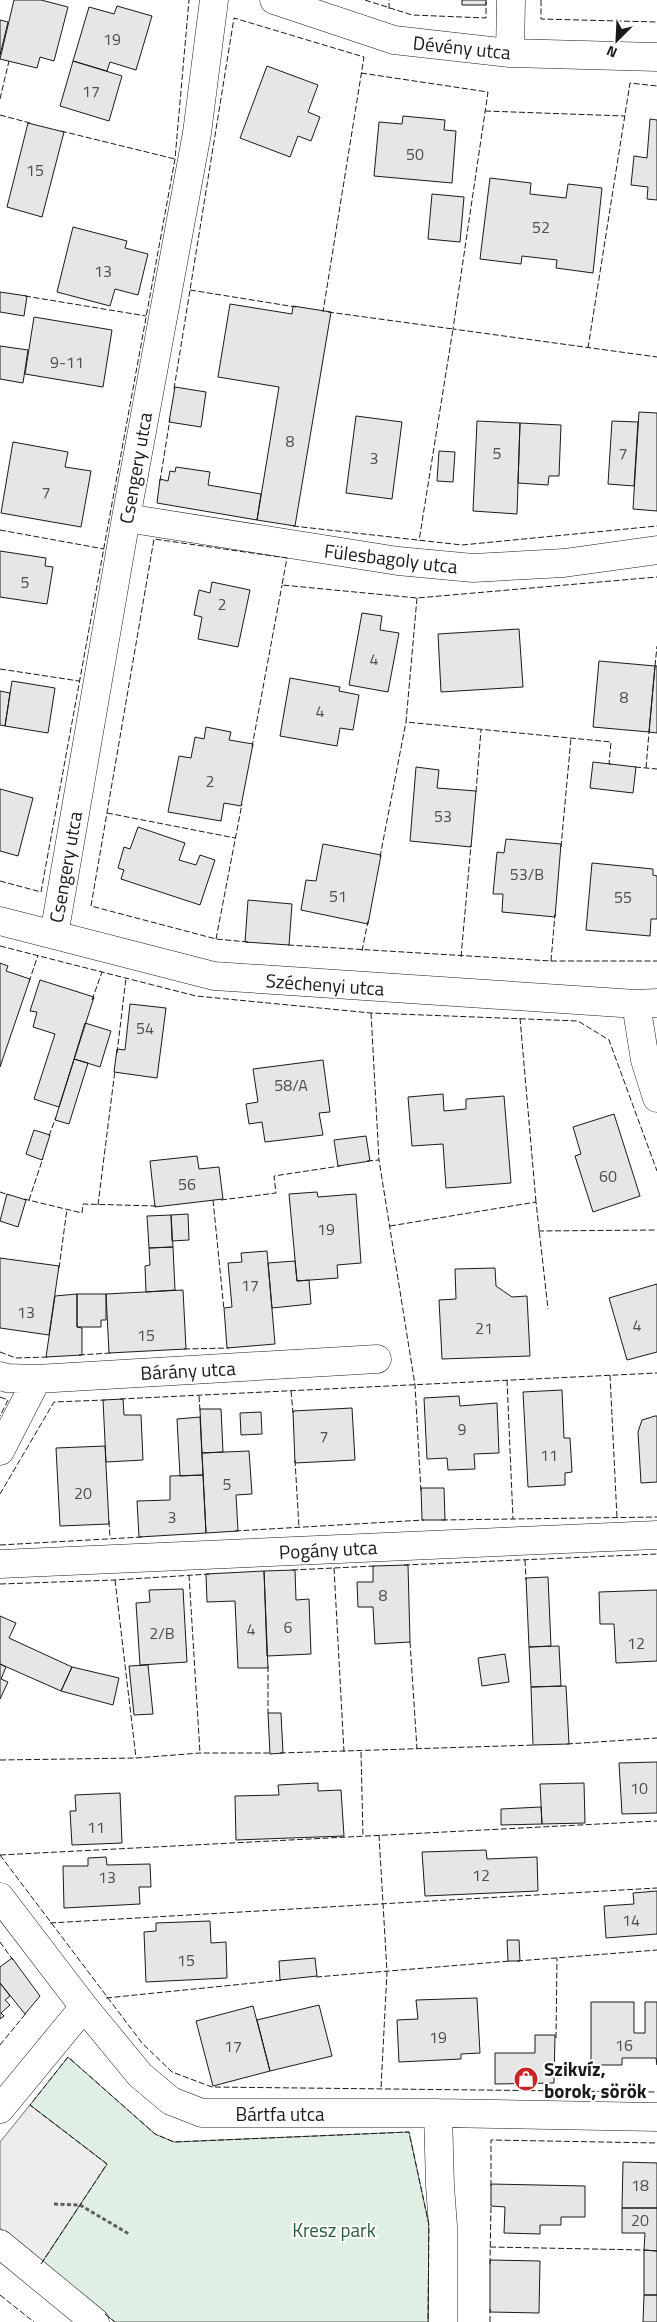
<svg xmlns="http://www.w3.org/2000/svg" width="657" height="2322" font-family="'Titillium Web',sans-serif">
  <rect width="100%" height="100%" fill="#fff"/>
  <path fill="#e0efe3" stroke="#6a6a6a" d="M68,2057L155,2134L174,2142L409,2132L429,2225L428,2322H115L41,2264L107,2164L30,2105Z"/>
  <path fill="#ededed" stroke="#6a6a6a" d="M30,2105L107,2164L41,2264L0,2228V2142Z"/>
  <path fill="#e6e6e6" stroke="#1a1a1a" d="M14,0H41L68,7L54,61L40,57L37,68L0,59Z
    M462,0H486V5H462Z
    M117,6L152,16L136,70L110,62L107,71L73,61L89,7L114,14Z
    M0,20L8,22L0,55Z
    M73,61L122,76L109,121L60,106Z
    M267,66L318,85L308,112L320,117L311,141L298,136L290,157L240,138Z
    M403,116L445,120L444,130L456,131L452,183L374,176L379,122L402,124Z
    M650,119L657,120V200L647,199L648,187L631,185L634,156L647,158Z
    M28,123L64,132L42,217L7,207Z
    M490,178L531,183L530,194L566,198L568,184L602,188L593,273L556,268L557,260L522,256L521,264L480,259Z
    M432,194L464,197L460,242L428,239Z
    M73,227L127,241L125,248L148,254L138,295L115,289L110,306L57,292Z
    M0,292L27,296L24,316L0,312Z
    M230,304L292,314L293,306L331,312L295,526L257,520L279,387L218,377Z
    M34,317L112,330L103,387L25,374Z
    M0,346L28,350L23,383L0,379Z
    M175,387L206,392L201,427L169,422Z
    M639,412L657,413V511L633,509Z
    M356,416L402,422L392,499L346,493Z
    M477,421L520,423L517,514L473,511Z
    M612,421L638,422L634,486L608,484Z
    M520,423L561,425L559,476H549L548,485L518,483Z
    M13,442L68,452L65,467L91,471L81,527L1,513Z
    M439,451L455,452L453,482L437,481Z
    M176,467L210,472L208,485L261,494L257,520L157,503L160,479L168,481L170,471L175,472Z
    M0,551L46,558L45,566L53,567L47,604L0,597Z
    M212,582L250,590L238,647L198,639L202,617L194,615L199,590L210,593Z
    M362,613L382,616L380,630L399,633L388,692L349,685Z
    M519,629L523,687L441,692L438,634Z
    M599,661L655,666L649,732L593,727Z
    M655,666H657V733L649,732Z
    M290,678L340,687L339,691L359,695L353,730L340,728L337,746L280,736Z
    M12,681L55,688L48,733L5,726Z
    M0,691L10,693L5,726L0,725Z
    M206,727L231,732L229,740L253,744L241,806L224,803L221,821L168,812L179,756L191,758L195,737L204,739Z
    M593,762L636,767L633,793L590,788Z
    M416,767L439,770L437,788L476,791L471,847L410,841Z
    M0,789L33,798L18,856L0,851Z
    M138,827L185,843L179,860L196,865L200,855L215,860L200,905L121,879L124,870L118,868L124,847L130,849Z
    M506,839L561,844L555,917L502,912L503,894H493L497,852L504,853Z
    M323,844L381,855L368,924L301,910L306,880L316,881Z
    M592,863L653,869V875L657,876V919H651L650,936L586,930Z
    M248,900L292,904L289,945L245,942Z
    M0,963L8,966L6,971L30,979L0,1067Z
    M40,980L94,997L59,1107L34,1099L55,1034L33,1027L37,1012L30,1011Z
    M130,1004L166,1008L157,1078L114,1072L117,1049L125,1050Z
    M85,1023L111,1031L100,1067L74,1059Z
    M74,1059L88,1063L69,1124L55,1120Z
    M323,1060L330,1112L319,1113L323,1135L265,1142L262,1122L249,1124L246,1104L258,1102L253,1069Z
    M443,1094L444,1111L466,1109V1099L504,1096L511,1183L446,1188L443,1144L412,1146L408,1097Z
    M614,1114L640,1196L593,1212L575,1156L581,1154L573,1127Z
    M34,1130L50,1135L42,1160L26,1154Z
    M366,1136L370,1161L338,1166L334,1140Z
    M197,1156L199,1169L219,1167L223,1199L155,1207L150,1161Z
    M317,1192L318,1197L356,1194L361,1263L337,1265L338,1278L297,1281L289,1194Z
    M7,1194L26,1200L18,1227L0,1221Z
    M188,1214L189,1240L172,1241L171,1215Z
    M171,1215L173,1247L149,1248L147,1216Z
    M173,1247L175,1290L146,1292L145,1266L150,1265L149,1248Z
    M267,1251L275,1344L227,1348L224,1308L232,1307L228,1263L242,1262L241,1253Z
    M0,1258L59,1266L49,1335L0,1328Z
    M295,1261L297,1281L309,1280L311,1304L272,1308L268,1263Z
    M495,1268L496,1286L512,1297L527,1296L530,1356L442,1359L439,1300L456,1299L455,1269Z
    M657,1284V1352L627,1360L609,1298Z
    M183,1290L186,1349L109,1353L106,1294Z
    M77,1294V1327L82,1328V1355L46,1357L55,1296Z
    M77,1294H106V1320H101V1327H77Z
    M562,1390L564,1438H570L572,1472L565,1473V1485L528,1487L523,1392Z
    M459,1396L460,1406L497,1403L499,1453L474,1454L475,1469L448,1470L447,1458L427,1459L424,1398Z
    M123,1399L124,1415H141L143,1460L106,1462L103,1400Z
    M352,1408L355,1460L295,1463L293,1411Z
    M200,1409H221L223,1452L202,1453Z
    M261,1412L262,1434L241,1435L240,1413Z
    M655,1416H657V1482L641,1483L638,1432L642,1420Z
    M200,1417L203,1475L180,1476L177,1419Z
    M105,1446L109,1524L60,1526L56,1448Z
    M249,1451L252,1494L236,1495L238,1531L206,1533L202,1453Z
    M203,1475L206,1533L139,1537L137,1501L170,1500V1476Z
    M421,1488H444L445,1520H422Z
    M408,1565L410,1642L375,1644L373,1607H358L357,1582H373V1566Z
    M295,1570L296,1600L309,1599L311,1654L267,1656L264,1571Z
    M264,1571L268,1668H238L235,1601L207,1602L206,1574Z
    M548,1577L551,1646L529,1647L526,1578Z
    M183,1589L187,1662L140,1665L136,1603L150,1602L149,1590Z
    M657,1590V1661L616,1663L614,1624H600L599,1592Z
    M0,1616L16,1623L9,1638L72,1667L61,1691L0,1664Z
    M559,1646L561,1686L531,1687L529,1647Z
    M505,1654L509,1682L482,1686L478,1658Z
    M0,1664L6,1667L1,1679L8,1682L0,1699Z
    M148,1665L153,1714L134,1715L129,1666Z
    M72,1667L119,1678L113,1705L61,1691Z
    M566,1686L569,1744L533,1745L531,1687Z
    M268,1713H281L283,1753L270,1754Z
    M657,1762V1813L622,1814L619,1763Z
    M318,1783V1791L341,1790L344,1836L236,1840L235,1796L279,1795L278,1785Z
    M584,1783L585,1823L542,1824L540,1784Z
    M120,1793L122,1843L72,1845L70,1811H76L75,1795Z
    M541,1807L542,1824L501,1825V1809Z
    M486,1850L487,1859L537,1857L538,1891L425,1896L422,1852Z
    M106,1857L107,1865L150,1864L151,1887H139L140,1904L64,1908L63,1866H88V1858Z
    M657,1891V1934L606,1938L604,1906L634,1904L633,1893Z
    M210,1921L211,1943L226,1942L227,1978L146,1982L144,1932L156,1931V1923Z
    M507,1940H519L520,1961H508Z
    M12,1958L40,1996L25,2014L0,1983V1967Z
    M315,1958L317,1976L280,1980L279,1961Z
    M0,1983L10,1996L5,2000L10,2005L1,2013L4,2016L0,2019Z
    M477,1998L480,2053L461,2054V2059L399,2062L397,2020L418,2019L416,2000Z
    M591,2002H634V2033H645V2002H657V2065L656,2058H622V2065H591Z
    M319,2005L332,2056L270,2071L257,2020Z
    M253,2006L270,2071L213,2086L196,2021Z
    M535,2035H555L554,2083L495,2084V2053H535Z
    M623,2162L657,2163V2208H622Z
    M491,2184L585,2186V2217H561V2225H540V2234L504,2233L505,2207L491,2206Z
    M622,2208H657V2251L644,2250L645,2233H622Z
    M644,2250L657,2251V2295H644Z
    M490,2260L540,2261L539,2313L490,2312Z
    M644,2295H657V2322H643Z"/>
  <g fill="none" stroke-linecap="round" stroke-linejoin="round">
    <defs>
      <path id="minor" d="M274,0L394,40L510,53L657,57
        M510,53L511,0
        M126,518L398,561L473,568L564,563L657,550
        M0,921L214,976L636,1004L657,1003
        M54,935L126,518L197,133L214,0
        M636,1004L645,1060L657,1098
        M0,1376L7,1378L37,1379L377,1359
        M0,1451L37,1379
        M0,1564L657,1535
        M0,1897L84,2007L140,2075L171,2101L202,2113H438L657,2117
        M0,2109L84,2007
        M438,2113L440,2186L443,2226V2322
        M0,2244L95,2322"/>
    </defs>
    <use href="#minor" stroke="#1a1a1a" stroke-width="29"/>
    <path stroke="#5f5f5f" stroke-width="3" stroke-dasharray="4 2.5" stroke-linecap="butt" d="M54,2204L80,2205L129,2234"/>
    <use href="#minor" stroke="#fff" stroke-width="28"/>
    <path stroke="#1a1a1a" stroke-width="1" stroke-dasharray="6 2.5" stroke-linecap="butt" d="M365,0L412,15L486,18V2
      M541,0V19L657,22
      M389,9V0
      M361,73L488,92L453,329L657,357
      M0,99L9,61
      M485,111L625,116
      M0,115L30,123
      M61,131L175,159
      M190,290L296,307
      M25,296L146,316
      M328,312L453,329L419,541
      M588,348L630,83L657,86
      M174,389L234,18L364,57L323,312
      M160,481L170,419
      M293,526L462,545L657,526
      M0,530L104,549
      M417,598L406,722L611,742L609,764H612
      M655,666L657,646
      M0,669L79,681
      M252,747L282,585
      M635,767L657,769
      M646,768L649,732
      M476,792L481,730
      M107,813L235,838
      M561,847L571,738
      M380,857L406,722
      M0,881L41,892L175,159L189,0
      M216,939L242,804
      M248,942L216,939L91,906L154,539L287,558L282,585L417,598L657,577
      M288,945L551,961H657
      M0,946L196,996L371,1013L578,1021L609,1040L657,1171
      M362,951L368,921
      M461,957L471,845
      M551,961L555,914
      M29,982L38,955
      M92,1000L102,972
      M371,1013L379,1160
      M520,1018L536,1202
      M117,1053L126,978
      M49,1136L56,1117
      M367,1161L379,1160L415,1385L421,1492
      M0,1192L9,1195
      M24,1199L82,1213L83,1204L156,1206
      M29,1200L43,1158
      M213,1200L224,1310
      M221,1200L276,1193L274,1176L340,1166
      M98,1205L115,1070
      M390,1226L536,1202L548,1309
      M538,1231L657,1230
      M59,1268L67,1209
      M184,1349L229,1348
      M0,1352L16,1358L49,1357
      M79,1355L111,1353
      M610,1375L617,1518
      M507,1380L513,1519
      M291,1391L293,1413
      M199,1396L200,1411
      M0,1397L8,1400L0,1416
      M120,1399L657,1373
      M295,1460L299,1528
      M0,1494L54,1402L105,1400
      M442,1520L657,1517
      M109,1521L110,1538
      M235,1531L424,1520
      M0,1545L142,1537
      M525,1560L526,1580
      M404,1565L657,1554
      M334,1568L344,1752
      M292,1570L375,1566
      M189,1575L200,1753
      M115,1580L136,1758
      M0,1584L115,1580L210,1574
      M410,1642L417,1749
      M268,1666V1713
      M567,1744L657,1738
      M361,1752L363,1836
      M280,1753L535,1745
      M0,1760L136,1758L200,1753H272
      M379,1835L387,1972L381,2088
      M0,1855L142,2043L172,2072L212,2087L657,2092
      M0,1855L657,1821
      M50,1923L657,1888
      M0,1942L13,1960
      M517,1961L657,1950
      M316,1977L510,1961
      M106,1998L283,1980
      M556,2038L557,1958
      M0,2045L27,2012
      M491,2186V2140L657,2143
      M490,2247L644,2250
      M41,2264L107,2164L30,2105L68,2057L155,2134L174,2142L409,2132L429,2225L428,2322
      M490,2264L491,2204
      M0,2295L34,2322
      M105,2314L115,2322
      M490,2322V2309"/>
  </g>
  <defs>
    <symbol id="shop-disc" viewBox="-11 -11 22 22"><circle r="9.5" fill="#c62828" stroke="#fff"/><path d="M-5-2.5h2.3a2.7 3.5 0 0 1 5.4 0H5L5.5 6h-11ZM-1.5-2.5h3a1.5 2.3 0 0 0-3 0Z" fill="#fff"/></symbol>
  </defs>
  <g fill-rule="evenodd">
    <use href="#shop-disc" x="512" y="2065" width="28" height="28"/>
  </g>
  <g text-anchor="middle" dominant-baseline="central" stroke-width="4" stroke-linejoin="round" paint-order="stroke">
    <g font-size="16" fill="#4d4d4d">
      <text x="112" y="39">19</text>
      <text x="91" y="91">17</text>
      <text x="415" y="154">50</text>
      <text x="35" y="170">15</text>
      <text x="541" y="227">52</text>
      <text x="103" y="271">13</text>
      <text x="67" y="362">9-11</text>
      <text x="290" y="441">8</text>
      <text x="497" y="453">5</text>
      <text x="623" y="453">7</text>
      <text x="374" y="458">3</text>
      <text x="46" y="492">7</text>
      <text x="25" y="582">5</text>
      <text x="222" y="604">2</text>
      <text x="374" y="659">4</text>
      <text x="624" y="697">8</text>
      <text x="320" y="711">4</text>
      <text x="210" y="781">2</text>
      <text x="443" y="816">53</text>
      <text x="527" y="874">53/B</text>
      <text x="338" y="896">51</text>
      <text x="623" y="897">55</text>
      <text x="145" y="1028">54</text>
      <text x="291" y="1085">58/A</text>
      <text x="608" y="1176">60</text>
      <text x="187" y="1184">56</text>
      <text x="326" y="1229">19</text>
      <text x="250" y="1285">17</text>
      <text x="26" y="1312">13</text>
      <text x="637" y="1325">4</text>
      <text x="484" y="1328">21</text>
      <text x="146" y="1335">15</text>
      <text x="462" y="1429">9</text>
      <text x="324" y="1436">7</text>
      <text x="549" y="1455">11</text>
      <text x="227" y="1484">5</text>
      <text x="83" y="1493">20</text>
      <text x="172" y="1517">3</text>
      <text x="383" y="1595">8</text>
      <text x="288" y="1627">6</text>
      <text x="251" y="1629">4</text>
      <text x="162" y="1633">2/B</text>
      <text x="636" y="1643">12</text>
      <text x="639" y="1788">10</text>
      <text x="96" y="1827">11</text>
      <text x="481" y="1875">12</text>
      <text x="107" y="1877">13</text>
      <text x="631" y="1920">14</text>
      <text x="186" y="1960">15</text>
      <text x="438" y="2037">19</text>
      <text x="624" y="2045">16</text>
      <text x="233" y="2046">17</text>
      <text x="640" y="2185">18</text>
      <text x="640" y="2220">20</text>
    </g>
    <g font-size="19" fill="#1a1a1a" stroke="#fff">
      <text transform="translate(462 47) rotate(6)">Dévény utca</text>
      <text transform="translate(135 468) rotate(-80)">Csengery utca</text>
      <text transform="translate(391 558) rotate(7)">Fülesbagoly utca</text>
      <text transform="translate(65 867) rotate(-80)">Csengery utca</text>
      <text transform="translate(325 984) rotate(4)">Széchenyi utca</text>
      <text transform="translate(188 1370) rotate(-3)">Bárány utca</text>
      <text transform="translate(328 1549) rotate(-3)">Pogány utca</text>
      <text x="280" y="2113">Bártfa utca</text>
    </g>
    <g font-size="19" font-weight="bold" fill="#1a1a1a" stroke="#fff" text-anchor="start">
      <text x="544" y="2068">Szikvíz,<tspan x="544" dy="22">borok, sörök</tspan></text>
    </g>
    <g font-size="19" fill="#2b5a34" stroke="#fff">
      <text x="334" y="2229">Kresz park</text>
    </g>
  </g>
  <g transform="translate(617 40) rotate(204)" stroke="#ffffff" stroke-width="4" paint-order="stroke">
  <path d="M0-4L9 19L0 12L-9 19Z" fill="#1a1a1a"/>
  <text y="-8" font-size="14" font-weight="bold" text-anchor="middle" fill="#1a1a1a">N</text>
  </g>
</svg>
